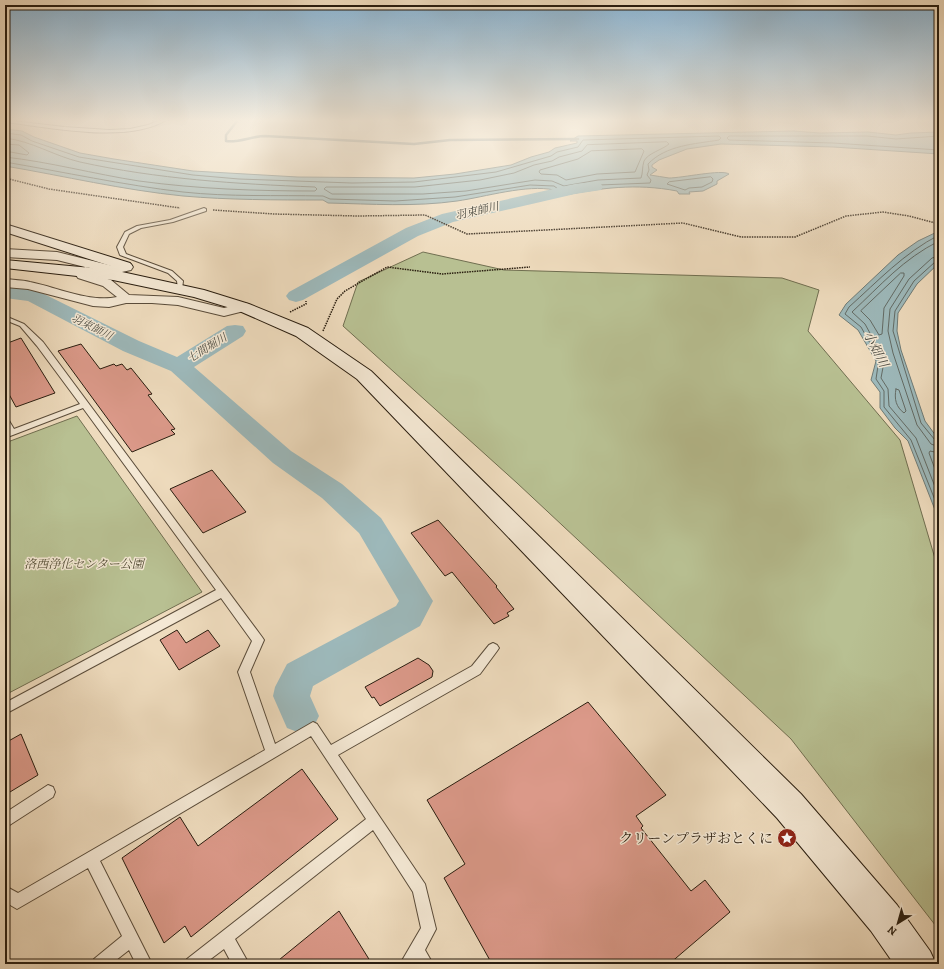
<svg xmlns="http://www.w3.org/2000/svg" width="944" height="969" font-family="Alegreya,'Noto Serif JP',serif">
  <rect width="100%" height="100%" fill="#eedbbd"/>
  <filter id="stains"><feTurbulence type="fractalNoise" baseFrequency=".005" numOctaves="4"/><feColorMatrix values="0 0 0 0 .2 0 0 0 0 .09 0 0 0 0 .02 0 0 0 .5 -.17"/></filter>
  <radialGradient id="worn" r=".72"><stop offset=".6" stop-color="#630" stop-opacity="0"/><stop offset="1" stop-color="#630" stop-opacity=".3"/></radialGradient>
  <path fill="#b8c092" stroke="#706e50" d="M423,252L504,270L782,278L819,290L808,331L900,440L939,572V930L791,739L517,483L343,326L358,282Z
    M77,416L202,592L5,695V443Z"/>
  <path fill="#9db9bb" stroke="#6f7b76" d="M5,129L22,131L34,137L80,153L114,159L193,171L298,177L414,178L455,174L511,165L531,157L549,152L555,148L577,143V141H570L578,136L793,131L820,133L868,132L896,135L911,133L939,132V154L833,147L721,144L687,149L659,160L652,165V167L657,170L650,175C656,176 663,177 669,178C682,178 722,169 729,174L717,181V184L703,191L689,192L690,194H679L677,191C635,183 601,188 560,196L554,190C527,184 485,197 457,201C415,207 371,204 328,203L323,200C276,200 229,200 183,196C123,190 64,176 5,166Z
    M939,231V263L917,284L898,313L897,331L901,350L925,421L939,440V520L908,441L895,428L880,408V392L871,380L876,361L858,330L839,315L846,304L898,255L918,241Z"/>
  <g fill="none" stroke-linecap="round" stroke-linejoin="round">
    <path stroke="#636b65" stroke-width="1" d="M5,133L21,135L32,141L79,157L193,175L239,179L352,183L414,182L496,172L551,156L557,152L578,147L583,140L719,136L721,138L719,140C695,144 666,145 648,164L649,170L647,175L651,180L650,183L599,185L562,192L554,186L530,185L455,197L395,201L330,199L323,196C277,195 229,197 183,192C123,185 64,172 5,162
      M939,136L896,139L867,136H729L727,138L729,140L833,143L939,150
      M5,138C32,141 54,156 80,162C157,179 236,184 315,187L317,189L315,191C256,191 198,189 139,181C94,174 50,162 5,157
      M667,142L669,144C662,150 648,153 644,161C642,167 643,173 641,178L598,180L564,186L552,181L535,180L466,191L423,194H332L324,189L326,187H415L480,180L514,173L534,165L552,161L559,157L582,151L587,145Z
      M5,144L19,145L29,153L27,155L5,151
      M642,149L644,151L635,172L597,174L566,180L557,175L541,174L539,172L540,170L578,159L591,151Z
      M711,177L713,179L712,182L702,187L689,188L685,190L667,184L669,182Z
      M939,235C904,253 878,281 849,307L845,314L861,327L879,359L876,379L884,391V407L911,440L939,510
      M939,241C903,259 881,285 852,312L865,324L883,357L884,362L881,378L888,389L889,406L916,438L939,497
      M939,256L932,258L909,279L890,309L888,331L893,353L917,425L931,444L939,447
      M939,261L935,262L914,281L895,311L893,331L921,423L935,440L939,442
      M901,273H904V276L884,308L882,334L879,335L870,320L861,311Z
      M896,389L899,390L906,411L904,413C896,407 894,399 896,389Z
      M939,453L930,451L929,453L939,480"/>
    <path stroke="#6f7b76" stroke-width="2.5" d="M238,120L226,135V141C239,143 252,136 265,136L414,144L450,140L578,139"/>
    <path fill="#9db9bb" fill-rule="evenodd" d="M595,182L601,184L603,187L601,190L575,194L453,222L418,236L303,300L296,302L289,300L286,296L289,292L406,228L442,214L575,184Z
      M5,286L40,292L139,341L177,357L227,326L235,325L243,326L246,331L243,336L194,367L291,451L342,484L381,518L433,601L420,626L313,686L310,696L319,716L313,728L300,733L287,728L273,696L275,687L287,664L396,606L399,601L359,533L322,498L273,463L171,371L123,351L28,301L5,298Z"/>
  </g>
  <path fill="#db9989" stroke="#291d0f" d="M21,338L55,393L16,407L5,387V344Z
    M81,344L100,369L114,364L116,366L122,364L127,370L131,368L152,394L148,395L175,429L171,430L175,434L132,452L58,351Z
    M212,470L246,512L203,533L170,489Z
    M438,520L497,586L496,587L514,609L507,613L509,616L494,624L452,572L445,576L411,533Z
    M177,630L186,643L208,630L220,646L179,670L160,640Z
    M418,658L429,665L433,671L432,677L380,706L374,697L372,698L365,687Z
    M588,702L666,795L636,816L643,826L641,828L691,891L705,880L730,912L669,964H492L444,878L465,864L427,800Z
    M21,734L38,775L5,795V743Z
    M302,769L338,819L191,937L185,926L164,943L122,858L180,817L198,846Z
    M339,911L372,964H274Z"/>
  <g fill="none" stroke-linecap="round" stroke-linejoin="round">
    <defs>
      <path id="lane" d="M5,120L64,127L109,130L130,129L148,125L160,120H166C128,144 48,127 5,122Z
        M204,208L206,209V211L173,222L141,228L129,234L123,247L126,254L172,271L183,281L182,289H178L177,281L168,273L120,255L117,247L125,232L137,226L170,220Z
        M5,316L24,324L43,342L262,637L264,640L250,672L275,744L313,722L317,724L331,745L472,666L489,645L493,643L497,645L499,648L497,651L480,674L338,755L425,884L436,929L425,950L433,964H400L421,928L413,892L373,830L235,939L249,964H232L224,949L204,964H184L187,959L366,819L311,736L100,861L152,964H136L129,950L111,964H91L94,959L122,936L88,868L17,909L5,902V886L18,893L265,750L238,672L252,641L221,598L5,714V703L216,590L83,408L5,438V432L7,431L5,428V418L8,419L14,429L80,404L37,346L20,326L5,320Z
        M48,785L53,787L55,792L53,797L5,828V813Z"/>
      <path id="street" d="M5,249L57,252L113,266L127,263L131,264L133,267L131,270L113,274L57,260L5,257Z
        M86,267L90,268L92,271L90,274L111,280L129,295L178,297L224,308L243,303L248,304L250,307L248,310L224,316L178,305L152,303H126L109,307L93,306L28,289L5,287V279C13,280 22,280 30,282C56,287 90,303 117,297L103,286L78,278L76,275C79,271 81,269 86,267Z"/>
      <path id="secondary" d="M5,224L130,263L132,266L130,269L125,270L120,269L5,232Z
        M5,260L113,270L204,290L249,304L308,328L371,371L801,794L897,905L930,951L936,964H894L871,931L777,818L357,379L296,336L237,310L194,297L113,280L5,268Z"/>
    </defs>
    <use href="#lane" stroke="#5a4c3a" stroke-width="2"/>
    <use href="#street" stroke="#5a4c3a" stroke-width="2"/>
    <use href="#secondary" stroke="#291d0f" stroke-width="2"/>
    <path stroke="#291d0f" stroke-width="1.5" stroke-dasharray="1.5 1" stroke-linecap="butt" d="M5,178L49,189L180,208
      M213,210L274,214L358,216L425,215L467,234L683,223L741,237H795L846,216L883,212L909,216L939,224
      M290,312L306,304V301
      M323,331L337,299L345,291L387,267L442,274L530,267"/>
    <use href="#lane" fill="#f4e8d4" fill-rule="evenodd"/>
    <use href="#street" fill="#f4e8d4" fill-rule="evenodd"/>
    <use href="#secondary" fill="#f4e8d4" fill-rule="evenodd"/>
  </g>
  <linearGradient id="sky" x2="0" y2="1"><stop stop-color="#8ab6d6"/><stop offset="0.47" stop-color="#f7efe1"/><stop offset="1" stop-color="#f7efe1" stop-opacity="0"/></linearGradient>
  <rect width="944" height="256" fill="url(#sky)"/>
  <defs>
    <symbol id="sight-disc" viewBox="-11 -11 22 22"><circle r="9.5" fill="#8f2418" stroke="#f4e8d4"/><path d="M0-6L1.8-2.2L6-1.7L2.9 1.2L3.7 5.4L0 3.3L-3.7 5.4L-2.9 1.2L-6-1.7L-1.8-2.2Z" fill="#fff"/></symbol>
  </defs>
  <g fill-rule="evenodd">
    <use href="#sight-disc" x="776" y="827" width="22" height="22"/>
  </g>
  <g text-anchor="middle" dominant-baseline="central" stroke-width="3" stroke-linejoin="round" paint-order="stroke">
    <g font-size="11" font-style="italic" fill="#4c4c43" stroke="#f4e8d4">
      <text transform="translate(477 211) rotate(-13)">羽束師川</text>
      <text transform="translate(92 327) rotate(27)">羽束師川</text>
      <text transform="translate(207 348) rotate(-32)">七間堀川</text>
    </g>
    <g font-size="12" font-style="italic" fill="#544e36" stroke="#f4e8d4">
      <text x="84" y="564">洛西浄化センター公園</text>
    </g>
    <g font-size="13" font-style="italic" fill="#4c4c43" stroke="#f4e8d4">
      <text transform="translate(876 349) rotate(63)">小畑川</text>
    </g>
    <g font-size="14" fill="#291d0f" stroke="#f4e8d4" text-anchor="end">
      <text x="773" y="838">クリーンプラザおとくに</text>
    </g>
  </g>
  <rect width="944" height="969" fill="none" stroke="#eedbbd" stroke-width="20"/>
  <rect x="6" y="6" width="932" height="957" fill="none" stroke="#291d0f" stroke-width="2"/>
  <rect x="10" y="10" width="924" height="949" fill="none" stroke="#291d0f"/>
  <g transform="translate(898 923) rotate(217)" stroke="#f4e8d4" stroke-width="3" paint-order="stroke">
  <path d="M0-3L7 15L0 10L-7 15Z" fill="#291d0f"/>
  <text y="-6" font-size="11" font-weight="bold" text-anchor="middle" fill="#291d0f">N</text>
  </g>
  <rect width="100%" height="100%" filter="url(#stains)"/>
  <rect width="100%" height="100%" fill="url(#worn)"/>
</svg>
